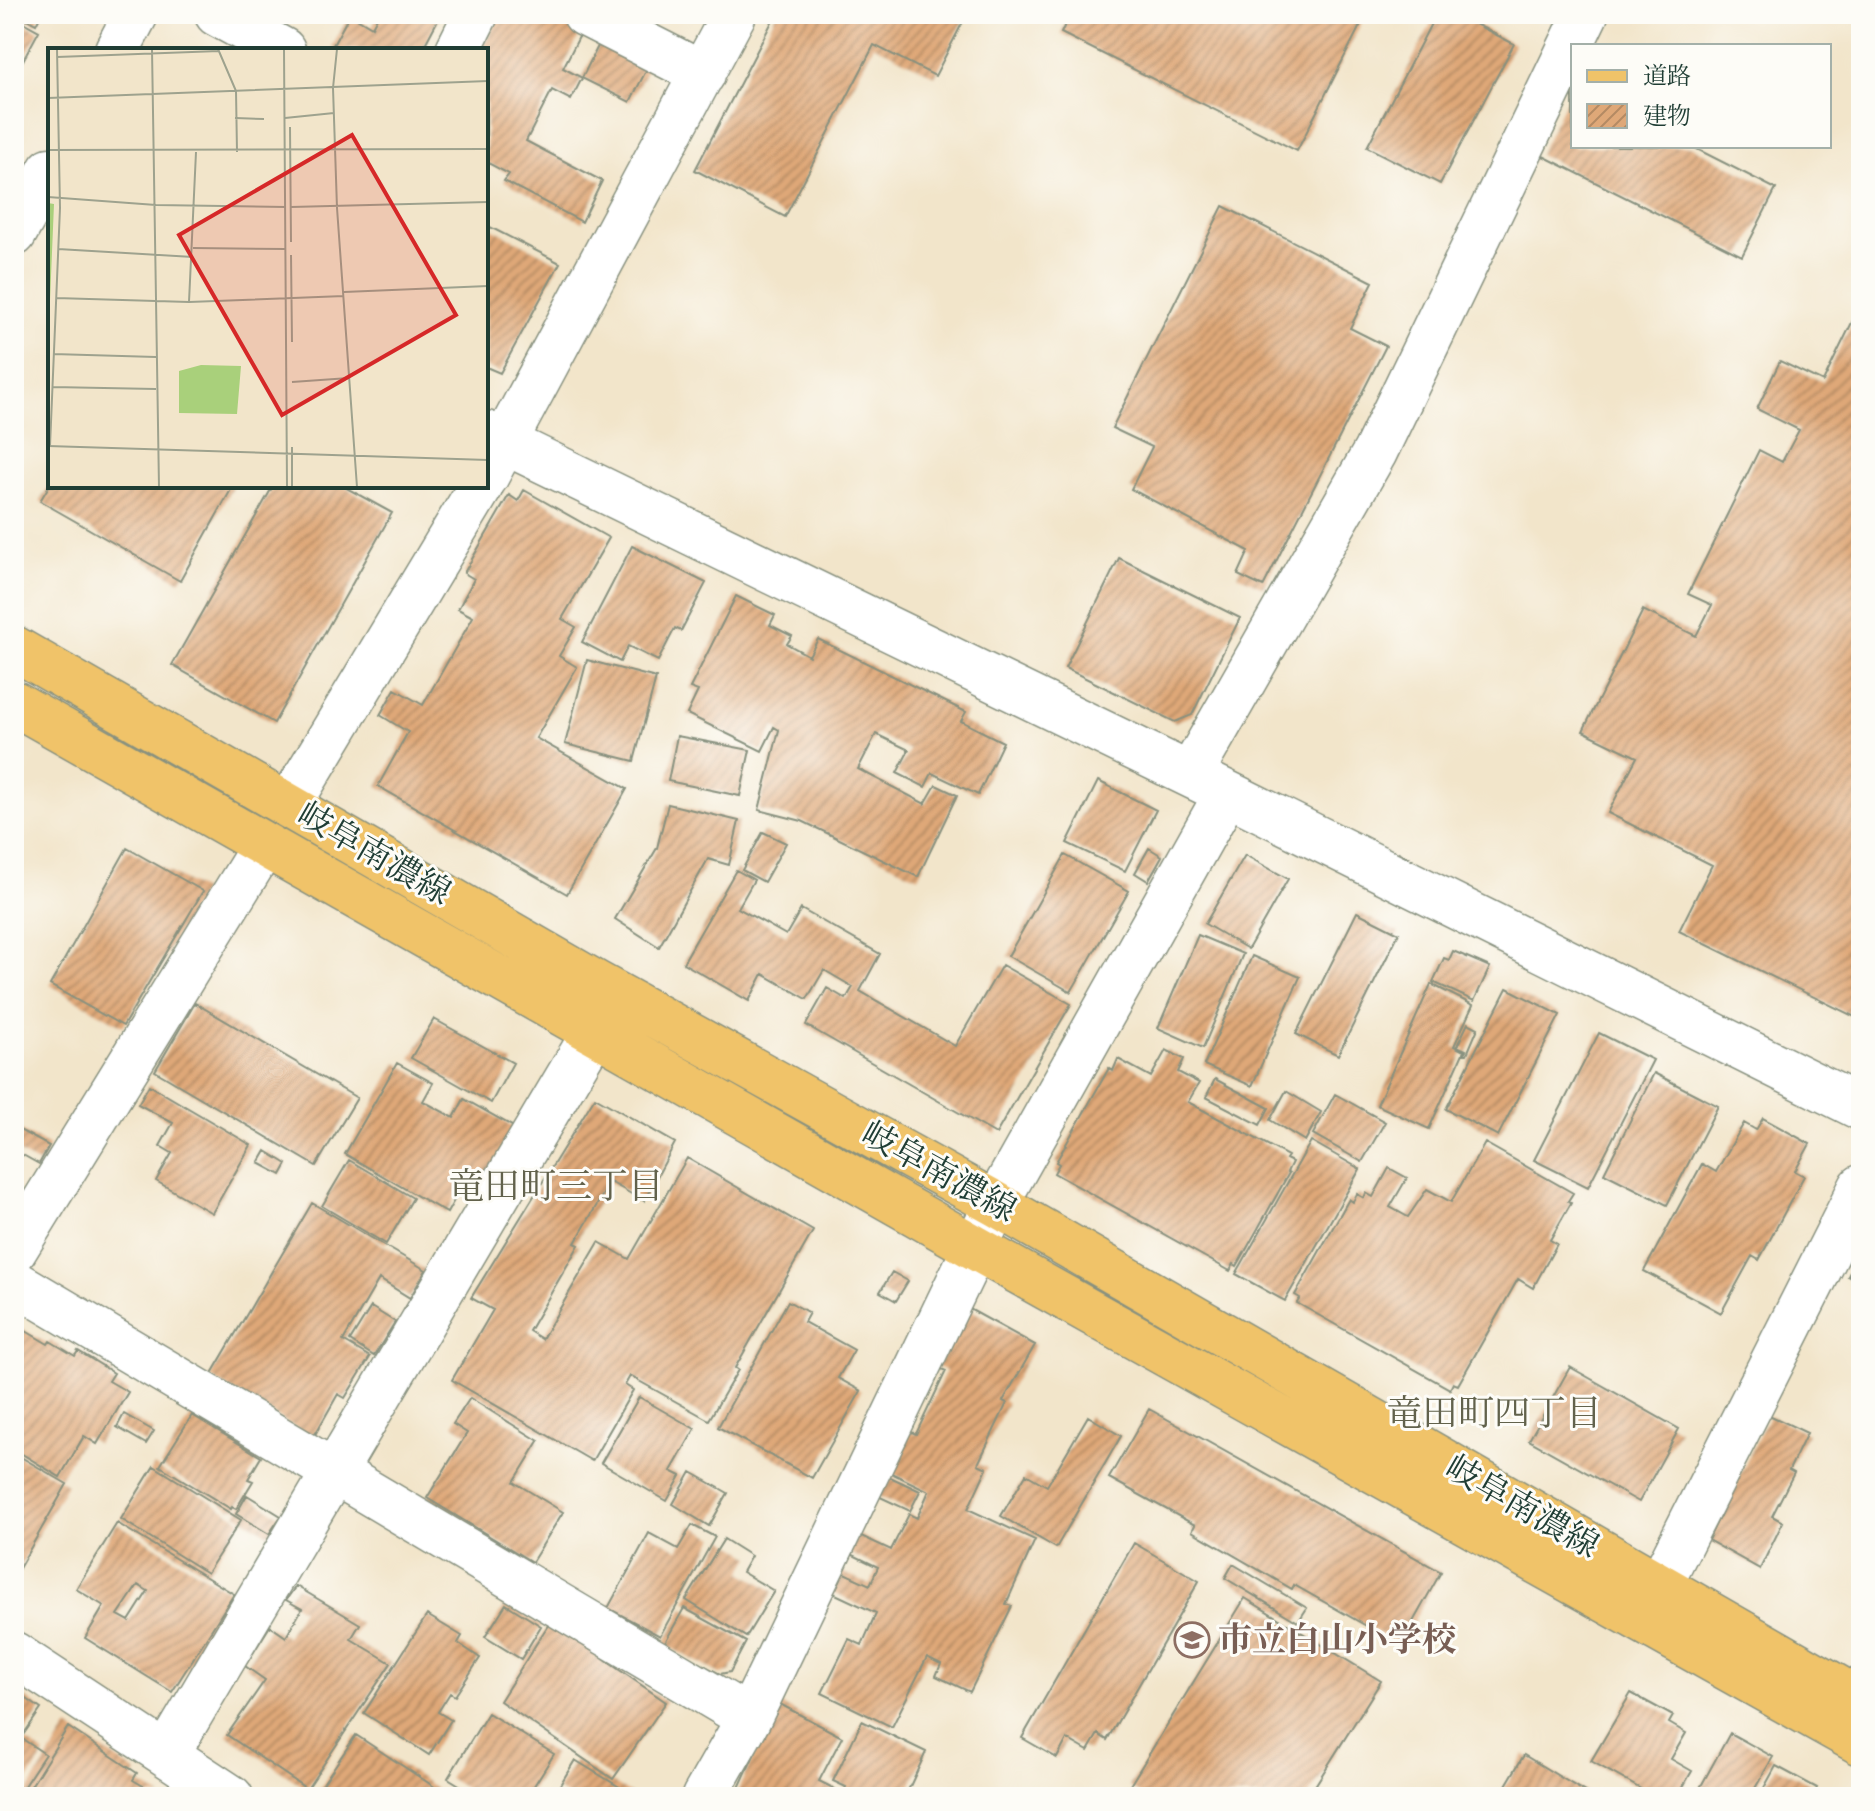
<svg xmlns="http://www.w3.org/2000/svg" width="1875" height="1811" font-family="'IM FELL Double Pica','Noto Serif JP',serif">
  <defs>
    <pattern id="building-hatch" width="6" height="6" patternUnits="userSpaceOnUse" patternTransform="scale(2)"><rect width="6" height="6" fill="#dfa878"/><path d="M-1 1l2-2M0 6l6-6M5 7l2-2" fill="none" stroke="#b48a63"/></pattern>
  </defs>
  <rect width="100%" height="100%" fill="#fdfcf7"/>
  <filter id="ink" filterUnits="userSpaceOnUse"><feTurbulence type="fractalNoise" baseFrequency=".0125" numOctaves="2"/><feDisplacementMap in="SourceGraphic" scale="16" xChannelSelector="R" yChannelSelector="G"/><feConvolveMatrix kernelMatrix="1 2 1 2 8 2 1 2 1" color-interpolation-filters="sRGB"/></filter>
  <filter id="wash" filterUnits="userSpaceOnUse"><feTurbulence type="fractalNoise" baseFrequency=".006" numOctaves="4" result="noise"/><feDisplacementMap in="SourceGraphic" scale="32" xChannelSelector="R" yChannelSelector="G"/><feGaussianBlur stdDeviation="1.8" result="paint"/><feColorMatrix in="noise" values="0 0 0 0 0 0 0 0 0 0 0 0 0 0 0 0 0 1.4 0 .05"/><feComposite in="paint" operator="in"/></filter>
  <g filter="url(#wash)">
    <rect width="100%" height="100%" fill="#f2e5ca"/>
    <g id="blocks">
      <path fill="url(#building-hatch)" fill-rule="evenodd" d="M18,14H41L36,24Z
        M350,14L372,27L379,14H441L422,50H337L332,47Z
        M500,14H548L582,31L563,68L582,78L600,42L648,67L630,102L582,78L571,100L552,90L526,141L602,181L582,222L504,181L509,174L486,162V50H482Z
        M776,14H967L935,76L874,45L785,217L695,170Z
        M1070,14H1366L1297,151L1061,33Z
        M1436,14H1456L1514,44L1440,184L1367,147Z
        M14,17L39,31L14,77Z
        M1573,86V146H1691L1776,189L1742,256L1539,154Z
        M1223,206L1373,282L1350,328L1386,346L1263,587L1238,575L1249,551L1131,489L1152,447L1112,428Z
        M486,225L560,263L500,373L486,367Z
        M1861,304V1020L1679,931L1712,865L1608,813L1637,757L1583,731L1643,610L1696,636L1712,605L1688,594L1759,450L1782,462L1799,430L1757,409L1780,361L1823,382Z
        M49,486H233L180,581L40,501Z
        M273,486H343L392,513L274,723L172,665Z
        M524,490L609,538L562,619L576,627L559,656L577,667L536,738L627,789L567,894L378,786L408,732L380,715L395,689L423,705L473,617L458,609L474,579L464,573L509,495L518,501Z
        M632,546L706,583L681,631L675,628L658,661L628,646L620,662L582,642Z
        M1119,558L1240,618L1192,715L1175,722L1065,668Z
        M736,596L775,615L770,625L792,636L787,644L809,656L818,639L966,712L961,721L1003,742L978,795L932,773L925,787L897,773L909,750L876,734L858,769L925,804L936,785L957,795L918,877L802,821L759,810L779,730L774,727L762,751L687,714L698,691L690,688Z
        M587,660L656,678L634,761L565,744Z
        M677,736L750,750L740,796L668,781Z
        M1098,781L1156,810L1125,871L1067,843Z
        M668,804L739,821L729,865L708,859L659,947L615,919L657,848Z
        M763,832L786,843L764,882L742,870Z
        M127,848L203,891L123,1026L50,985Z
        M1149,848L1162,856L1148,881L1135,873Z
        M1065,855L1129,891L1071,992L1008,956Z
        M1245,855L1288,879L1248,949L1205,924Z
        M736,870L754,880L738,908L786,935L801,909L880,954L860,991L955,1046L1002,965L1071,1004L996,1134L806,1025L827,988L846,999L853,987L824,970L807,999L763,974L749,1001L683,963Z
        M1357,912L1399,933L1338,1055L1296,1034Z
        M1198,935L1243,954L1203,1048L1158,1028Z
        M1453,951L1490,967L1474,1001L1433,982L1444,958L1449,960Z
        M1252,956L1300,977L1252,1086L1204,1065Z
        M1431,984L1473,1005L1454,1046L1464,1051L1429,1129L1377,1105Z
        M1507,988L1560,1015L1498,1136L1446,1109Z
        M195,1003L357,1098L316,1166L155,1071Z
        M434,1019L513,1063L491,1103L411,1058Z
        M1468,1023L1478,1028L1467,1054H1464L1466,1050L1457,1046Z
        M1599,1033L1653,1060L1588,1187L1534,1160Z
        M1166,1050L1184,1059L1178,1072L1199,1083L1188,1102L1288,1156L1286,1159L1292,1162L1287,1172L1289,1173L1237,1266L1234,1264L1230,1271L1054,1173L1059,1164L1056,1162L1109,1068L1113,1071L1118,1059L1151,1077Z
        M397,1063L433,1083L423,1101L454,1118L464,1099L519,1130L487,1183L469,1173L447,1213L345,1154Z
        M1654,1073L1718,1106L1667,1205L1604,1173Z
        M1215,1079L1269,1108L1260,1125L1206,1097Z
        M149,1085L251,1145L212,1213L156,1181L172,1153L160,1146L173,1123L138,1104Z
        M1286,1091L1321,1112L1305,1141L1270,1120Z
        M1335,1094L1385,1122L1362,1162L1313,1134Z
        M595,1097L675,1143L644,1201L610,1182L575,1243L579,1245L529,1331L542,1339L599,1242L629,1259L687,1158L813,1231L735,1368L738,1370L709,1420L630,1376L625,1385L633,1390L592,1461L452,1380L493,1310L471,1298Z
        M1763,1118L1810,1144L1795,1171L1804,1176L1759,1260L1752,1256L1721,1313L1644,1271L1702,1164L1716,1172L1744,1123L1756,1130Z
        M14,1127L49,1146L39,1164L14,1150Z
        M1311,1141L1360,1169L1285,1301L1236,1274Z
        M1485,1143L1573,1193L1568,1201L1571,1203L1550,1240L1557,1244L1533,1288L1518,1279L1458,1385L1453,1383L1450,1389L1297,1303L1300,1298L1295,1295L1349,1199L1353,1202L1357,1194L1364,1198L1366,1193L1373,1197L1389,1168L1407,1178L1390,1207L1408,1217L1427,1189L1451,1202Z
        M266,1151L287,1164L281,1175L259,1163Z
        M349,1160L413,1198L386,1244L322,1206Z
        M312,1203L426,1270L410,1298L379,1279L343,1341L370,1357L345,1398L338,1394L313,1438L210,1377Z
        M1861,1250V1282L1848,1276Z
        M892,1272L908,1281L896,1301L880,1292Z
        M788,1301L809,1313L804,1322L854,1350L838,1378L861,1391L812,1478L718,1427Z
        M964,1306L1035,1345L1003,1401L1007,1403L978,1464L987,1468L968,1509L1035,1540L1006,1604L1012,1606L970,1692L936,1676L941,1664L927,1657L892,1727L822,1693L849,1639L862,1645L876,1613L831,1592L840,1571L870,1585L878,1567L849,1553L857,1534L891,1550L909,1514L917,1518L929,1491L887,1471L907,1430L916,1434L946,1371L937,1367Z
        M371,1307L395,1322L374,1356L350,1341Z
        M14,1324L48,1344L50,1341L75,1356L78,1351L114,1373L109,1381L128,1392L97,1444L84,1436L60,1477L14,1449Z
        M1570,1367L1679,1429L1639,1502L1529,1440Z
        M639,1397L695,1429L671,1471L681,1476L667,1501L601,1463Z
        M470,1398L539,1441L514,1482L563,1512L532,1562L427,1498L467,1433L453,1424Z
        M1149,1409L1441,1572L1400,1645L1294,1585L1292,1589L1192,1531L1195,1525L1109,1478Z
        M124,1414L154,1431L146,1444L117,1427Z
        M192,1415L261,1457L248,1479L253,1481L236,1509L232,1507L231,1509L160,1466Z
        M1769,1415L1807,1433L1789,1470L1794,1473L1772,1516L1783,1522L1760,1569L1708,1540Z
        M1088,1416L1121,1436L1056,1548L1001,1516L1026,1474L1047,1486Z
        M14,1453L67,1484L14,1577Z
        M154,1466L241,1520L207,1573L121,1519Z
        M691,1472L728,1493L709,1526L673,1504Z
        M888,1476L920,1491L910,1511L878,1496Z
        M247,1495L281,1516L269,1534L236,1514Z
        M117,1523L234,1594L172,1692L85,1638L104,1606L76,1589ZM138,1585L148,1591L129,1621L118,1615Z
        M692,1525L715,1537L660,1636L608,1608L649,1533L678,1549Z
        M724,1539L751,1556L742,1572L774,1591L746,1637L686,1600Z
        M1134,1543L1199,1581L1107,1740L1098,1734L1088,1751L1067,1739L1057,1758L1022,1738Z
        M1233,1564L1307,1608L1298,1622L1225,1578Z
        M296,1586L360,1624L351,1639L391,1663L307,1789L227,1735L265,1680L245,1666L270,1626L286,1637L302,1609L286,1600Z
        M1245,1598L1381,1681L1308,1797H1145L1129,1787Z
        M506,1604L541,1626L521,1659L485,1637Z
        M684,1608L746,1642L730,1672L720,1674L664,1644Z
        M427,1615L462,1636L458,1643L480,1658L455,1696L450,1693L438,1712L451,1720L429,1755L364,1713Z
        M550,1622L604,1654L602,1658L666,1702L613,1779L500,1701Z
        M14,1690L41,1709L21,1738L45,1754L22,1789L14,1784Z
        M1631,1693L1673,1716L1669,1723L1686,1733L1671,1759L1692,1771L1677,1797H1655L1591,1761Z
        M778,1703L842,1737L819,1781L835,1789L830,1797H743L745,1794L738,1790Z
        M488,1713L554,1754L527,1797H479L448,1778Z
        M862,1721L926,1752L905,1797H841L846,1787L833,1781Z
        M68,1727L137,1773L133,1780L162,1797H31L26,1794Z
        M1730,1733L1773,1757L1750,1797H1695Z
        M356,1735L436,1788L430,1797H314Z
        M1524,1755L1593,1797H1499Z
        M575,1760L636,1797H569L557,1790Z
        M1776,1766L1817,1788L1812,1797H1759Z"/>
    </g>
  </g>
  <g filter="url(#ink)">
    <use href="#blocks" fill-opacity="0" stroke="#88917f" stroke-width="2"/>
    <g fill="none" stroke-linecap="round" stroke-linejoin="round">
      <defs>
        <path id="minor" d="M217,14L283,50
          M585,14L703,74
          M117,50L136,14
          M458,50L476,14
          M14,234L50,170
          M486,433L1227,793L1861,1108
          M486,477L734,14
          M1190,775L1375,452L1586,14
          M289,805L481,486
          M14,1251L263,847
          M14,1282L749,1718
          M1659,1586L1861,1187
          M14,1654L231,1797
          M167,1754L595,1031
          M704,1797L749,1718L996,1204L1227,793"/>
        <path id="major" d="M14,648L596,983L996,1204L1861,1701
          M14,703L974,1247L1861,1743"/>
      </defs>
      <use href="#minor" stroke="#88917f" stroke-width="47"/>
      <use href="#major" stroke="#88917f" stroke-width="47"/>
      <use href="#minor" stroke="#fff" stroke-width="44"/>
      <use href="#major" stroke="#f0c369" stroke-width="44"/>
    </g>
  </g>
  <defs>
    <symbol id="school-ring" viewBox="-11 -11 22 22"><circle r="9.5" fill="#fdfcf7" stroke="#8d6e63" stroke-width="1.5"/><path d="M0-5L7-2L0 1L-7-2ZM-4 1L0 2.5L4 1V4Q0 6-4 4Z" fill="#8d6e63"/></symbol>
  </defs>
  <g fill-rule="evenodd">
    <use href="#school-ring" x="1172" y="1620" width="40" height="40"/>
  </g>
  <g text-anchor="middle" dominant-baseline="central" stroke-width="6" stroke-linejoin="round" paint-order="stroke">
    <g font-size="34" fill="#1f3d34" stroke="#fdfcf7">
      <text transform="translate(374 854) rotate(30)">岐阜南濃線</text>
      <text transform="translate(939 1172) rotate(29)">岐阜南濃線</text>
      <text transform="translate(1522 1507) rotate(30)">岐阜南濃線</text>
    </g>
    <g font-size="34" font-weight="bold" fill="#785e54" stroke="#fdfcf7" text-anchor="start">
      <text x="1218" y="1640">市立白山小学校</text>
    </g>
    <g font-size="36" fill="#62624c" stroke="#fdfcf7">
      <text x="556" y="1186">竜田町三丁目</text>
      <text x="1494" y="1413">竜田町四丁目</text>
    </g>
  </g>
  <g transform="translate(48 48)">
    <rect width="440" height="440" fill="#f2e5ca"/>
    <path d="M0,155L6,156L0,301ZM153,317L193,318L189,366L131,365V323Z" fill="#a9d07b"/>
    <path fill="none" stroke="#9ea28e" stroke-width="2" d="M104,1L111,439M170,1L188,43L189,104M236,1L239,439M289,1L285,40L289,160L309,439M9,9L171,3M0,50L440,33M187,70L216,71M237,70L286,65M242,79L243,194M0,102L440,101M0,149L108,157L238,159M243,159L440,154M145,200L238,201M10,201L145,209M243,207L244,294M296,244L440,238M8,250L141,254L296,248M141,254L148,104M5,306L108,309M244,334L301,330M4,339L108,341M0,398L440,412M2,398L12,160L9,1M244,439V399"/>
    <path fill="#d62828" fill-opacity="0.15" stroke="#d62828" stroke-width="4" d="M304,87L408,267L234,367L131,187Z"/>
    <rect width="440" height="440" fill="none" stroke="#1f3d34" stroke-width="4"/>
  </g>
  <rect width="1875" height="1811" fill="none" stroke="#fdfcf7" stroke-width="48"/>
  <rect x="1571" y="44" width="260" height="104" fill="#fdfcf7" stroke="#a4b0a9" stroke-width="2"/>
  <rect x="1587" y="70" width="40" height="12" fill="#f0c369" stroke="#a4b0a9" stroke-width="2"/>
  <text x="1643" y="84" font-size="24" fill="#1f3d34">道路</text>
  <rect x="1587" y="104" width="40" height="24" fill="url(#building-hatch)" stroke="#a4b0a9" stroke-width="2"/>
  <text x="1643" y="124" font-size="24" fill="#1f3d34">建物</text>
</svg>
